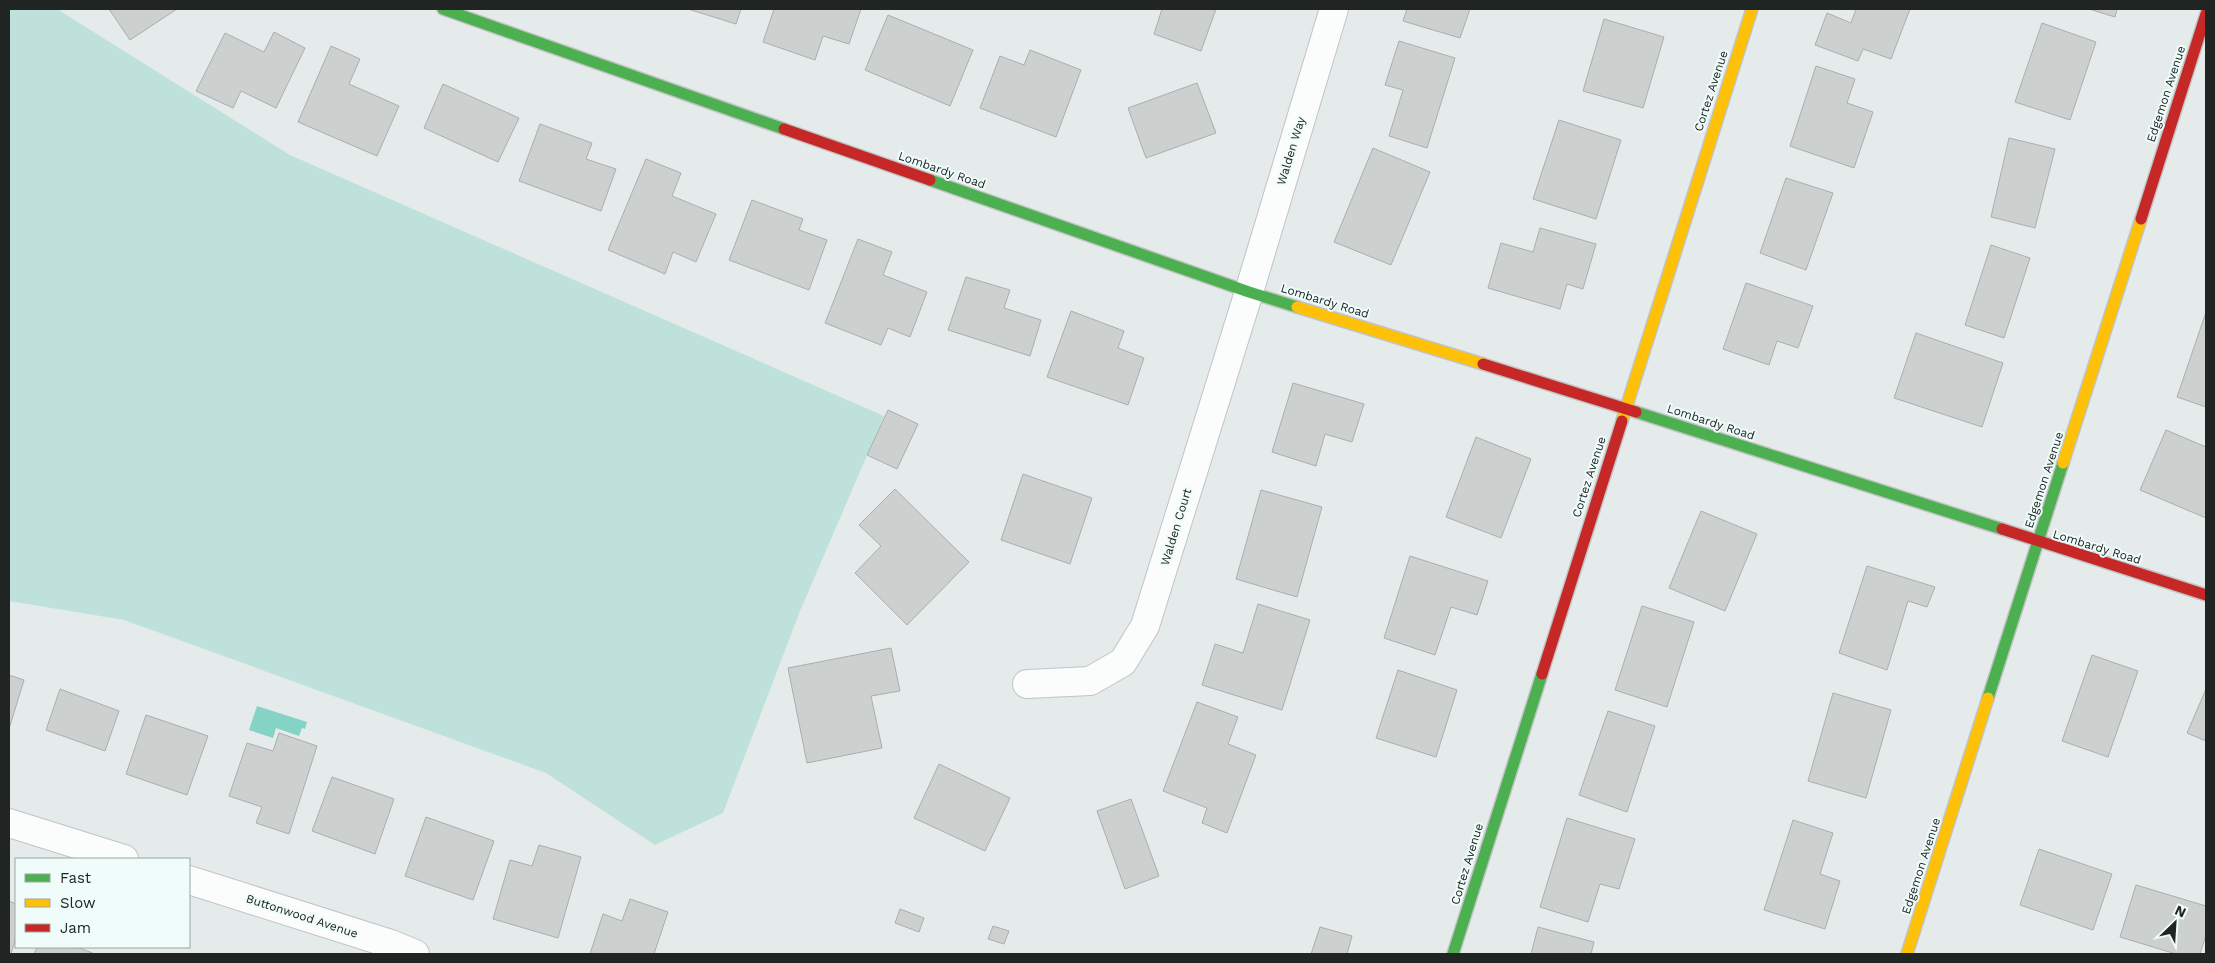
<svg xmlns="http://www.w3.org/2000/svg" width="2215" height="963" font-family="'Work Sans',sans-serif">
  <rect width="100%" height="100%" fill="#e5ebea"/>
  <path fill="#bee2db" d="M9,9H57L290,155L884,416L800,611L723,813L655,845L546,773L124,620L9,601Z"/>
  <path fill="#85d2c6" d="M257,706L307,722L305,729L302,728L299,736L276,728L273,738L249,730Z"/>
  <path fill="#ccd1d0" stroke="#aaaeae" d="M109,9H177L130,40Z
    M688,9H741L736,24Z
    M774,9H861L849,44L823,36L815,60L763,42Z
    M1162,9H1216L1201,51L1154,34Z
    M1407,9H1470L1460,38L1403,21Z
    M1856,9H1910L1891,59L1863,49L1858,61L1815,45L1827,13L1851,23Z
    M2089,9H2117L2115,17Z
    M888,15L973,50L950,106L865,70Z
    M1604,19L1664,37L1643,108L1583,91Z
    M2042,23L2096,42L2070,120L2015,102Z
    M274,32L305,48L276,108L241,91L233,108L196,91L225,33L264,52Z
    M1399,41L1455,58L1427,148L1389,136L1403,90L1385,85Z
    M331,46L360,59L349,84L399,106L377,156L298,122Z
    M1030,50L1081,70L1056,137L980,108L1000,56L1024,65Z
    M1816,66L1855,79L1847,103L1873,112L1854,168L1790,146Z
    M1197,83L1216,133L1146,158L1128,108Z
    M443,84L519,118L498,162L424,128Z
    M1559,120L1621,140L1596,219L1533,199Z
    M540,124L592,143L586,159L616,169L601,211L519,181Z
    M2009,138L2055,149L2035,228L1991,217Z
    M1373,148L1430,172L1391,265L1334,242Z
    M646,159L681,173L672,196L716,214L696,262L673,252L665,274L608,250Z
    M1786,178L1833,193L1806,270L1760,253Z
    M752,200L803,219L799,230L827,240L809,290L729,260Z
    M1540,228L1596,244L1583,289L1567,284L1560,309L1488,288L1501,243L1533,252Z
    M858,239L892,252L883,275L927,292L910,337L888,328L881,345L825,323Z
    M1991,245L2030,258L2004,338L1965,325Z
    M966,277L1010,290L1004,308L1041,320L1030,356L948,330Z
    M1746,283L1813,306L1798,348L1777,341L1769,365L1723,349Z
    M1071,311L1124,331L1118,348L1144,358L1128,405L1047,377Z
    M2206,312V407L2177,397Z
    M1916,333L2003,363L1982,427L1894,398Z
    M1293,383L1364,404L1352,442L1325,434L1316,466L1272,452Z
    M888,410L918,424L897,469L867,455Z
    M2166,430L2206,447V518L2140,490Z
    M1476,437L1531,459L1501,538L1446,517Z
    M1023,474L1092,498L1070,564L1001,540Z
    M895,489L969,562L907,625L855,573L881,546L859,525Z
    M1261,490L1322,507L1297,597L1236,579Z
    M1701,511L1757,534L1725,611L1669,588Z
    M1410,556L1488,581L1477,615L1451,607L1435,655L1384,638Z
    M1867,566L1935,587L1927,607L1908,601L1887,670L1839,653Z
    M1258,604L1310,620L1282,710L1202,685L1215,644L1243,653Z
    M1642,606L1694,622L1667,707L1615,690Z
    M891,648L900,691L871,696L882,748L807,763L788,668Z
    M2092,655L2138,671L2108,757L2062,741Z
    M1398,670L1457,690L1436,757L1376,738Z
    M9,675L24,680L9,729Z
    M60,689L119,711L105,751L46,730Z
    M2206,689V741L2187,733Z
    M1833,693L1891,710L1866,798L1808,781Z
    M1197,702L1238,717L1228,744L1256,755L1227,833L1202,823L1207,808L1163,791Z
    M1608,711L1655,726L1627,812L1579,795Z
    M146,715L208,736L187,795L126,774Z
    M279,733L317,746L289,834L256,823L262,807L229,796L247,743L273,751Z
    M939,764L1010,798L985,851L914,818Z
    M332,777L394,799L375,854L312,831Z
    M1131,799L1159,876L1125,889L1097,811Z
    M426,817L494,841L473,900L405,876Z
    M1567,818L1635,839L1619,889L1600,884L1588,922L1540,907Z
    M1793,820L1833,833L1820,874L1840,881L1825,929L1764,910Z
    M539,845L581,857L558,938L493,919L510,860L532,866Z
    M2039,849L2112,874L2093,930L2020,905Z
    M2136,885L2206,906V935L2200,954H2176L2120,937Z
    M630,899L668,912L654,954H590L603,914L622,921Z
    M9,901L16,904V937L11,954H9Z
    M900,909L924,918L919,932L895,923Z
    M993,926L1009,931L1004,944L988,939Z
    M1320,927L1352,936L1347,954H1311Z
    M1538,927L1594,942L1591,954H1531Z
    M37,947H77L95,954H34Z"/>
  <g fill="none" stroke-linecap="round" stroke-linejoin="round">
    <defs>
      <path id="street" d="M1027,684L1090,681L1123,662L1145,626L1249,292L1334,9
        M9,823L124,859
        M189,880L391,944L415,954"/>
      <path id="fast" d="M443,9L784,129
        M930,180L1249,292L1297,307
        M1636,412L2002,529
        M1988,698L2063,463
        M1453,954L1542,674"/>
      <path id="slow" d="M1297,307L1483,364
        M1622,421L1752,9
        M2063,463L2141,219
        M1907,954L1988,698"/>
      <path id="jam" d="M784,129L930,180
        M2141,219L2206,14
        M1483,364L1636,412
        M2002,529L2206,595
        M1542,674L1622,421"/>
    </defs>
    <use href="#street" stroke="#c0c4c4" stroke-width="30"/>
    <use href="#fast" stroke="#c0c4c4" stroke-width="14"/>
    <use href="#slow" stroke="#c0c4c4" stroke-width="14"/>
    <use href="#jam" stroke="#c0c4c4" stroke-width="14"/>
    <use href="#street" stroke="#fbfcfc" stroke-width="28"/>
    <use href="#fast" stroke="#4caf50" stroke-width="11"/>
    <use href="#slow" stroke="#ffc107" stroke-width="11"/>
    <use href="#jam" stroke="#c62828" stroke-width="11"/>
  </g>
  <g text-anchor="middle" dominant-baseline="central" stroke-width="4" stroke-linejoin="round" paint-order="stroke">
    <g font-size="12" fill="#202524" stroke="#effcf9">
      <text transform="translate(1711 91) rotate(-72)">Cortez Avenue</text>
      <text transform="translate(2166 94) rotate(-72)">Edgemon Avenue</text>
      <text transform="translate(1291 151) rotate(-73)">Walden Way</text>
      <text transform="translate(942 170) rotate(19)">Lombardy Road</text>
      <text transform="translate(1325 301) rotate(17)">Lombardy Road</text>
      <text transform="translate(1711 422) rotate(18)">Lombardy Road</text>
      <text transform="translate(1589 477) rotate(-72)">Cortez Avenue</text>
      <text transform="translate(2044 480) rotate(-72)">Edgemon Avenue</text>
      <text transform="translate(1176 527) rotate(-73)">Walden Court</text>
      <text transform="translate(2097 547) rotate(17)">Lombardy Road</text>
      <text transform="translate(1467 864) rotate(-73)">Cortez Avenue</text>
      <text transform="translate(1921 866) rotate(-72)">Edgemon Avenue</text>
      <text transform="translate(302 916) rotate(18)">Buttonwood Avenue</text>
    </g>
  </g>
  <rect width="2215" height="963" fill="none" stroke="#202524" stroke-width="20"/>
  <rect x="15" y="858" width="175" height="90" fill="#effcf9" stroke="#9ca6a4"/>
  <rect x="25" y="874" width="25" height="8" fill="#4caf50" stroke="#9ca6a4"/>
  <text x="60" y="883" font-size="15" fill="#202524">Fast</text>
  <rect x="25" y="899" width="25" height="8" fill="#ffc107" stroke="#9ca6a4"/>
  <text x="60" y="908" font-size="15" fill="#202524">Slow</text>
  <rect x="25" y="924" width="25" height="8" fill="#c62828" stroke="#9ca6a4"/>
  <text x="60" y="933" font-size="15" fill="#202524">Jam</text>
  <g transform="translate(2175 923) rotate(25)" stroke="#effcf9" stroke-width="4" paint-order="stroke">
  <path d="M0-4L9 19L0 12L-9 19Z" fill="#202524"/>
  <text y="-8" font-size="14" font-weight="bold" text-anchor="middle" fill="#202524">N</text>
  </g>
</svg>
